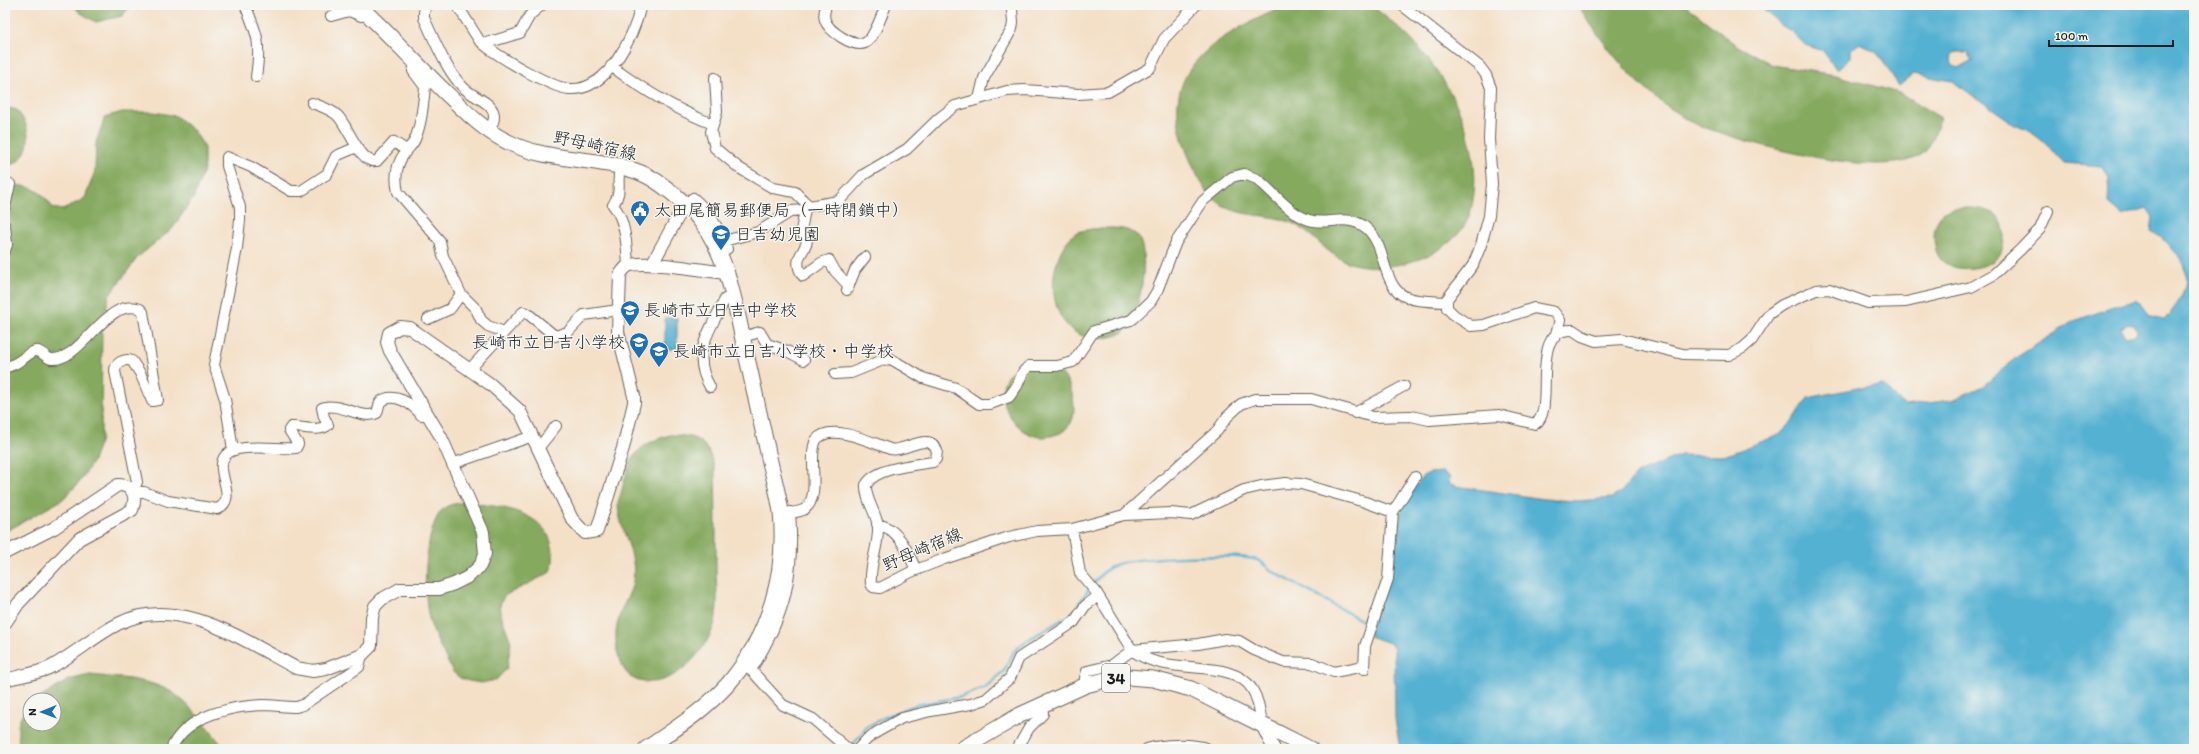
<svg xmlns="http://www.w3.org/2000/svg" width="2199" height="754" font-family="Itim,'Klee One',sans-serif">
  <rect width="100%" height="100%" fill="#f6f6f2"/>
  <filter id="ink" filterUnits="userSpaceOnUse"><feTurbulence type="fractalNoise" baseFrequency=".025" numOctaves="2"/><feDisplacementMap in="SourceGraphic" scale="8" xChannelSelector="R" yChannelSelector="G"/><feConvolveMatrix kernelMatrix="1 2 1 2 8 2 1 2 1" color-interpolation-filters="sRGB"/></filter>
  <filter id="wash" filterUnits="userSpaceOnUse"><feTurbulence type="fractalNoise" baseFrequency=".012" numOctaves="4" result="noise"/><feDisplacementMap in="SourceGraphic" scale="16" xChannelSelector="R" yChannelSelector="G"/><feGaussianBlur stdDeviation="0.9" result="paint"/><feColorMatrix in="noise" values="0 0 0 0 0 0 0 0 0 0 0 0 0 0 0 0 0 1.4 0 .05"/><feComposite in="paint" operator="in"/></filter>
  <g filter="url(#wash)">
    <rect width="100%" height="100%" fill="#f4e0c7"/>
    <path fill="#85a95e" stroke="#50623d" d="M74,5H131L122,16L96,22L79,12Z
      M1288,5C1307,5 1326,5 1345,5C1352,5 1361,3 1368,5C1376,7 1386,18 1393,23C1444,64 1488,144 1471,210C1460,256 1385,278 1345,261C1324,252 1311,231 1290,222C1268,213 1242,218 1222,205C1204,193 1196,174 1188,155C1151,68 1220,34 1288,5Z
      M1578,5H1685L1736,45L1773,65L1835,75L1899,93L1941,118C1935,130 1932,148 1921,155C1880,182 1737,141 1693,123C1685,120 1679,114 1672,110C1632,82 1604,46 1578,5Z
      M5,107L17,110C20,115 25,120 26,126C32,143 25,164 5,166Z
      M122,112H154L176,116L194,131L204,146V170L194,197L172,229L138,257L109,296L102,326L101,439L93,461L79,483L62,500L5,532V187C29,183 40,189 53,208L63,210L85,198L95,171L96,142L105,117Z
      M1954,208C1976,208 2004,206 2004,236C2004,242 2003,252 1998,257C1985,271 1945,275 1937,253C1932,238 1933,226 1942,213Z
      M1092,229C1104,228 1122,226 1134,233C1153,244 1140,313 1128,328C1122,335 1112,337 1103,338C1047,344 1040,263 1074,234C1078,231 1086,230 1092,229Z
      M1024,364C1032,365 1045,364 1053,367C1070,374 1079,406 1071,423C1069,426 1065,429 1063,432C1055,435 1044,439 1035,436C1013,430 991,395 1009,374C1012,370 1020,367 1024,364Z
      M670,435C699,435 708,442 715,470C716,503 716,535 716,567C716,586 719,603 715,622C708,648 679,682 650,682C637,683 627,677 622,665C615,652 614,632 619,618C622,605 631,594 633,581C638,554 619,531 618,504C618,500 621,494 622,490C630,457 635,445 670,435Z
      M460,503C491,504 545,509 552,546C554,556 554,564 549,573L504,596L500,605L502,618L511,642L507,668L496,680L481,683L469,681L460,678L453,672C445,656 435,639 430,622C422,596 424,532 441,511C446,505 453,504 460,503Z
      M90,675C117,678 146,678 170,691C188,701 212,733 225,749H20C17,732 15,717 30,706V724H54V700H37L68,680Z"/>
    <path fill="#54b1d2" stroke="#386677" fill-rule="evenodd" d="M1758,5H2194V749H1400L1395,719L1394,649L1390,643L1369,636L1403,506L1423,476L1429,473L1442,472L1450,477L1448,483L1456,486L1544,499L1578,501L1612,498L1621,492L1637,473L1681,455L1724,456L1779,435L1792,422L1808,398L1857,388L1882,385L1905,406L1951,400L1983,386L2017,357L2074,321L2136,299L2143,306L2148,316L2163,320C2199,287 2190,255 2151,231L2153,217L2147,208L2123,216L2108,203L2109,178L2102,166L2064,163C2052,150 2039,135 2022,128C2016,125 2012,124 2006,118L1952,81L1913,74L1899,86L1876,51L1859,43L1851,49V58L1837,70L1823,51L1805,45L1791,31L1781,25ZM1957,52H1967L1972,60L1958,68C1950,65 1951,62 1952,54ZM2128,324H2134L2137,330L2136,335L2124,337L2121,328Z
      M665,318H677V349H665Z"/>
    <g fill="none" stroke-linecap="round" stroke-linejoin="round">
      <path stroke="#54b1d2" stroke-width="2.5" d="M1092,585C1099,577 1105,569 1115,565C1133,557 1237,553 1257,560C1262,562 1267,567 1272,571L1370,625
        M850,749L866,727L889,715L916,705L961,697L986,687L1004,671L1014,651L1026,641L1072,614L1089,589"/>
    </g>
  </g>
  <g filter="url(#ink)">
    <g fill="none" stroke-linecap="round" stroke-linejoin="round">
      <defs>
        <path id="minor" d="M245,5C258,35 261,43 256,77
          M427,5L424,12V18C434,39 446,70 462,86C470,96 488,100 493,111C496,119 492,125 488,131
          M457,5L479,40L487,47C503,59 550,87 569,89C608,92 634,36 641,5
          M826,5C825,10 823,15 825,20C828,31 854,48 865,43C874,39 882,14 886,5
          M1402,5L1480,67L1486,75L1491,88L1489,139L1492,184L1489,216L1481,245L1473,265L1447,299V308L1454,315L1471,326L1484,325L1534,308L1554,312L1560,320L1555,337
          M331,16L349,11L361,16L367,15
          M483,44L520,33L530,15L542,5
          M416,63L413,71L425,87C423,104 422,123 415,139C413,145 407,149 404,154C396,165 395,179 398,192L440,241L443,256L461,294L476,309L481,320L488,326L504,332
          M611,66C642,89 676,110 713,124
          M715,78L717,112L711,132L715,148L739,168L773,188L795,192L809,206
          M979,99L984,78L1012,29L1013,22L1012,10
          M312,103C320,106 330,109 337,115C348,125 360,165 377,161L394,142L406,150
          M620,167C616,183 623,191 613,205C626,220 627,248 628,266
          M685,204L693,198C708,210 721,231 727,249
          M5,207L10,184
          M805,209L801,231C802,234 805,236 806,238C811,249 789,256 803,276L821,263L829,260L835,271L849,286
          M5,226L7,245L5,250
          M724,241L758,232L792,211L803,210L809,206L839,201L863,175L907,149L938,119L955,106L1007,91L1025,90L1078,94L1108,92L1150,68L1164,39L1196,5
          M847,290L855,270L865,257
          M428,319L450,309L461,294
          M742,337L760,332L767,344L787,351L804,360
          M5,367C17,367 31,349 38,351C43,353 47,358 51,359C82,362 106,296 140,309L143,312L158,400L152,401L140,373L132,361C124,358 115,363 115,371L137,482L133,492H144L168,501L217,509C240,499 213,471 225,456C235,442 279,450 296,448L298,444L289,430L291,427C302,426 319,433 328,425L324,417L322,408C338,401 363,421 377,413L380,402C393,391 413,404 421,415H428
          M469,370L523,312L527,313L555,336L568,332L584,315L618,310
          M835,374L851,373L883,360L891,359L923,378L956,388L979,404H990L1009,397L1017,386L1023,372L1029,366H1057L1073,362L1094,331L1131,320L1151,301L1157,291L1176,242L1203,201L1232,177L1244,174L1257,179C1274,192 1288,213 1309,220C1327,226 1346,213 1365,227C1373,233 1378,243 1381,253C1394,299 1399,300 1446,302
          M710,387C690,353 710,331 725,299L732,296
          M1355,413L1404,386
          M539,447L556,426
          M233,450L225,399L214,365L237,248L240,220V207L227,166V157L251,167L291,191H301L327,174L336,156L357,147
          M452,464L527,438L531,431
          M790,512C795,576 785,616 751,670L783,705L813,719L848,749
          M781,514C787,513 799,513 805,509C822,495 807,458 816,440C831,422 873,443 890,449C904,453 930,430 937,451L936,459L933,462C915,465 876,467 866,485C865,500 877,513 878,527C879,546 869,565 871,584L873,587L880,588L911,572L944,559L1009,537L1037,531L1072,529L1124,515L1171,513L1191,515L1244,490L1261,486L1285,483L1301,484L1365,502L1393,512
          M1124,515L1217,431L1227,417L1241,404L1255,399H1311L1373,417L1411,416L1429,420L1499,415L1535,424C1558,411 1526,327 1573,330L1582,336L1596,341L1622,339L1683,354L1729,355L1743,348L1752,340L1769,314L1782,305L1816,290L1829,289L1868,303L1906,302L1971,287L1993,275L2020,250L2040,229L2048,211
          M877,524C899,528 908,552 916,570
          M1072,529L1080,573L1096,592L1132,650C1165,678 1232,656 1252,689C1259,700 1260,713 1262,725
          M1364,669L1365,646L1388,579L1393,512L1415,477
          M1086,685L1085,678L1087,671L1112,665L1132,650L1198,644L1225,639L1239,641L1254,650L1283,662L1312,663L1334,672L1364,666
          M171,749C186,716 228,707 262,705C273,705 285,707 296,707L303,705L359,667L362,655
          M858,749L867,739L877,732L902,718L931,711L971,704L986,699L1010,678L1019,658L1074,622L1085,606L1098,596
          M1017,749L1029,728L1043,714L1042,705
          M1147,749C1162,744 1194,743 1208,749"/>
        <path id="tertiary" d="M652,264L685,204
          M5,553L54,528L118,485C134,485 137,497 132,510L79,539L18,604L5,623
          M5,680C19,676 35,674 49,668C73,656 94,636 118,624C177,593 245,641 296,668L313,671L326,669L362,655L371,646L372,617L375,606L382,599L400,589H439L454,584L468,577L480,566L485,554L483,532L475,514L441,437L390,351L387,342L389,333L400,327L410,328L490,384L520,411L572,519L585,533L597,531L623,448L634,403V396L618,332L620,275C622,272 624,268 628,266C644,259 706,271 726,273
          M1262,725L1274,749"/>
        <path id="primary" d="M358,5C387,32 413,60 441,88C462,108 481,129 508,142C549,163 598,156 641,173C658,180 673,193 686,205C728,243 735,306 747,358C754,388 760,418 767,448C771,469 778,491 781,512C787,573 769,636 729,683C705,710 675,729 646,749
          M962,749L1020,715L1086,685L1109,679L1128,677L1153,679L1191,689L1310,749"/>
      </defs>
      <use href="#minor" stroke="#686158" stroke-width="12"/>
      <use href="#tertiary" stroke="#686158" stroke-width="14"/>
      <use href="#primary" stroke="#686158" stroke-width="17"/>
      <use href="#minor" stroke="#fff" stroke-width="10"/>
      <use href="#tertiary" stroke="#fff" stroke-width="12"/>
      <use href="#primary" stroke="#fff" stroke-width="15"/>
    </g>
  </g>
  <defs>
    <symbol id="civic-pin" viewBox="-11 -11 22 30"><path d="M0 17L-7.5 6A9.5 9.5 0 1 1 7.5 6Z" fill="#1f6fb2" stroke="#f6f6f2"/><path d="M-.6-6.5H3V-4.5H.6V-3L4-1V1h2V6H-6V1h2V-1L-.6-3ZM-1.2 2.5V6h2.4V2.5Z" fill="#fff"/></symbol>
    <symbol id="school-pin" viewBox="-11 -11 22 30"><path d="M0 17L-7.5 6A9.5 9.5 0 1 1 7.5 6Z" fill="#1f6fb2" stroke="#f6f6f2"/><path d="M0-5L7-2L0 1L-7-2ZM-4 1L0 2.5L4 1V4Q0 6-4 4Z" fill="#fff"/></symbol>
  </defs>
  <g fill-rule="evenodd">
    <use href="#civic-pin" x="629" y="199" width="22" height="30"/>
    <use href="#school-pin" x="710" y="223" width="22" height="30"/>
    <use href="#school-pin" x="619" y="299" width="22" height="30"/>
    <use href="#school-pin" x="628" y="331" width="22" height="30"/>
    <use href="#school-pin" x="648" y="340" width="22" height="30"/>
  </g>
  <g text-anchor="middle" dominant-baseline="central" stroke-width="3" stroke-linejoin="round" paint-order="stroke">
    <rect fill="#f6f6f2" stroke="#5d5d5c" stroke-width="1" x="1102" y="664" width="28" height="28" rx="3"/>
    <g font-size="16" font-weight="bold" fill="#1c1c1c">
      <text x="1116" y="678">34</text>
    </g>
    <g font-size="17" fill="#1c1c1c" stroke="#f6f6f2">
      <text transform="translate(595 145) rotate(12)">野母崎宿線</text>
      <text transform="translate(922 549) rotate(-23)">野母崎宿線</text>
    </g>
    <g font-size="17" fill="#1c1c1c" stroke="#f6f6f2" text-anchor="start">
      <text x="654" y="210">太田尾簡易郵便局（一時閉鎖中）</text>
      <text x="735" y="234">日吉幼児園</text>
      <text x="644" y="310">長崎市立日吉中学校</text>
      <text x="625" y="342" text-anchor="end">長崎市立日吉小学校</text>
      <text x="673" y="351">長崎市立日吉小学校・中学校</text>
    </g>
  </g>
  <rect width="2199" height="754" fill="none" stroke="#f6f6f2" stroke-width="20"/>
  <g transform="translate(42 712) rotate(269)"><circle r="19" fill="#f6f6f2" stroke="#9f9f9c"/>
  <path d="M0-3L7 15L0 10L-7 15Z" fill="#1f6fb2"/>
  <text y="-6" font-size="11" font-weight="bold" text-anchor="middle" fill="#1c1c1c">N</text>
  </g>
  <path d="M2049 40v6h124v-6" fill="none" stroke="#1c1c1c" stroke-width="2"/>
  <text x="2055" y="40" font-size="12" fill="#1c1c1c" stroke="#f6f6f2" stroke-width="3" paint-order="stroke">100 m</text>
</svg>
